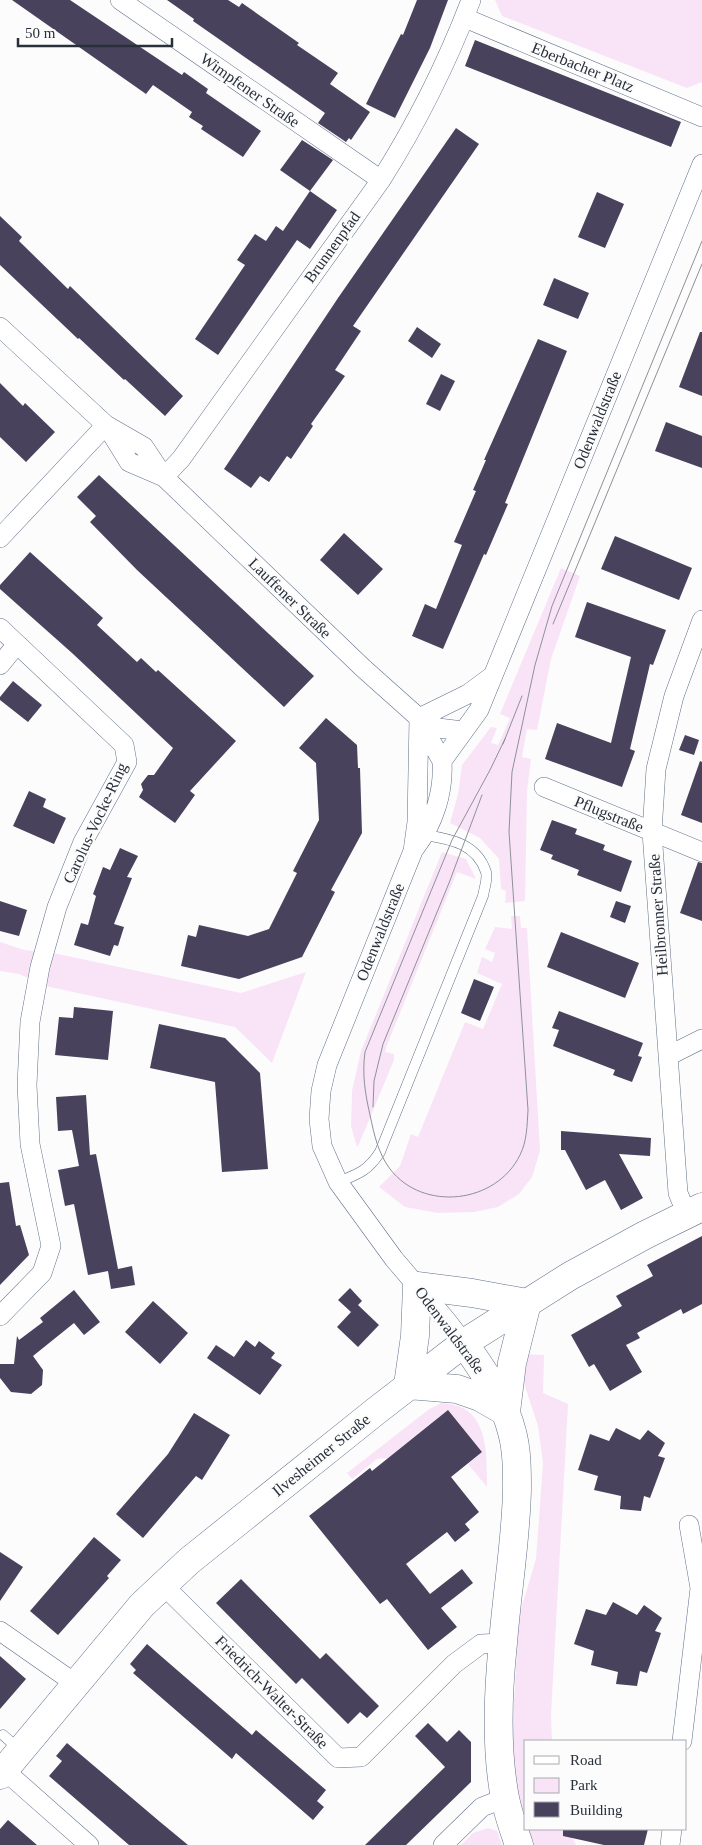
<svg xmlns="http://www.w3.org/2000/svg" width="702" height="1845" font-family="Georgia,serif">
  <rect width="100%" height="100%" fill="#fcfcfc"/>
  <path fill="#f9e4f7" d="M495,0H702V82L687,88L502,16Z
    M561,568L580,576L551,659L537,730L527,729L522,757L531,759L527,792L525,901L505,903L506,891L501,889L499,859L480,838L450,823L458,794L462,765L491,727L497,728L491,743L498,745L510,718L500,714Z
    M442,852L466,859L476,879L457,872L387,1045L385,1052L394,1054V1060L359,1144L357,1147L351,1126L352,1091L361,1051Z
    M511,916H520L521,928H527L540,1151L532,1177L519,1194L498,1207L474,1212L438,1213L405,1207L379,1187L400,1166L411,1134L418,1137L465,1022L483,1029L502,984L477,973L482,957L492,962L495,953L485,949L495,927L512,929Z
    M0,942L24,950L58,954L241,993L306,972L272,1063L235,1027L50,987L19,974L0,971Z
    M524,1354L544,1355L543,1393L568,1404L551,1715L552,1741H526V1829H568L576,1845H531L510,1775L519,1616L536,1559L543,1463L538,1426L523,1380Z
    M441,1403C489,1404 487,1452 487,1487L468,1464L482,1452L448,1410L388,1458L377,1459L352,1479L347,1473L428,1410Z
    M488,1828L497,1831L502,1845H461L473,1833Z"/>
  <path fill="#48425d" d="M12,0H70L182,75L184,72L208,89L206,93L261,131L243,157L201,129L203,126L189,117L192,112L153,85L146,94Z
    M167,0H228L239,7L242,3L299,43L297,45L338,73L330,84L370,112L351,140L349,138L346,142L318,123L325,113L193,21L194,19Z
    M417,0H448L430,48L395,118L366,104L401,34L403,35Z
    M475,40L681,122L671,147L465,66Z
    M456,128L479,144L353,326L361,331L335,370L345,376L311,424L313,426L291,459L287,456L269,482L260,476L251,488L224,469L338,298Z
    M302,140L333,160L310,191L280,170Z
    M310,191L337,210L310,249L297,240L218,355L195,339L245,265L237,260L255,234L266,241L276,226L283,231Z
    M597,192L624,204L605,248L578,237Z
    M0,216L22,237L19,241L68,289L70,286L183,396L165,416L125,379L124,380L79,338L78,339L0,265Z
    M554,278L589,293L578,319L543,305Z
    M417,327L441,344L432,358L408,341Z
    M700,332H702V396L679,387Z
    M538,339L567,351L505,503L508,504L486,555L484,554L443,649L412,636L425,604L436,609L462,545L454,542L476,491L473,490L486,460H484Z
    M441,374L455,381L440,411L426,404Z
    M0,383L23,406L25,403L55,432L26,462L0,437Z
    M666,422L702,436V468L655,451Z
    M99,475L314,676L284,707L137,570L90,522L96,516L77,497Z
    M344,533L383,569L358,595L320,560Z
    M615,536L692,568L679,600L601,569Z
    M30,552L103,618L97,625L137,662L141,658L156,672L158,670L236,741L190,791L195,795L175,823L139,797L143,790L141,784L148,775H154L173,748L72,653L0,589V585Z
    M587,602L666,630L653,665L650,664L630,749L635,751L622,787L545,759L557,723L611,743L631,657L575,637Z
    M13,681L42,705L28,722L0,700V697Z
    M326,718L357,745L358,768H360L362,833L331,890L335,892L302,957L239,979L181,966L188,935L196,937L199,925L248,936L269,929L297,873L293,871L319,820L316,763L299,748Z
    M685,735L699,740L694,755L679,750Z
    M700,761L702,762V823L681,815Z
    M29,791L46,799L43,807L66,818L54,844L13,826Z
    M552,820L577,829L575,834L605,845L603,850L632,861L621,892L577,875L579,870L551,859L553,855L540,850Z
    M120,848L138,856L127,877L132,878L114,924L124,927L118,946L114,945L110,956L74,945L81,923L88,925L96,896L93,894L103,867L110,870Z
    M698,862L702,863V921L680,913Z
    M0,901L27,910L19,936L0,931Z
    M616,901L631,906L625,923L610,917Z
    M561,932L639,963L625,998L547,967Z
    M474,979L494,987L480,1021L461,1013Z
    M74,1007L113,1011L108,1060L55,1055L59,1017L73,1018Z
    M559,1011L643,1043L638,1056L642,1057L632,1082L613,1075L615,1070L553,1046L559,1030L552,1028Z
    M159,1024L225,1038L260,1073L268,1169L222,1172L215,1082L150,1068Z
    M86,1095L90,1155L96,1154L118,1269L132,1266L135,1285L111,1289L108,1271L88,1275L74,1204L65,1206L58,1170L79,1166L72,1130L58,1131L56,1097Z
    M561,1131L651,1138L650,1156L619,1154L643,1198L621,1210L605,1180L586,1190L565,1150H561Z
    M9,1182L16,1226L20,1225L29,1255L0,1285V1183Z
    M702,1236V1304L683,1314L681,1309L637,1333L640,1338L626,1345L642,1372L610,1391L594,1364L589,1367L571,1335L622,1306L616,1296L653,1276L647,1265Z
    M350,1288L362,1301L358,1305L379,1325L358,1347L337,1327L351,1312L338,1300Z
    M74,1290L100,1322L84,1335L74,1323L33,1356L43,1370L42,1385L31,1394L11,1392L0,1378V1364H14L17,1336L19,1340L43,1322L40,1318Z
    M153,1301L188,1333L160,1364L125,1332Z
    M246,1340L255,1347L259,1341L275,1353L271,1358L282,1365L260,1395L207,1358L216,1345L234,1357Z
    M448,1410L482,1452L451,1477L479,1512L465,1524L470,1530L455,1542L447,1532L406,1564L430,1594L462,1569L473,1583L441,1608L457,1627L428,1650L387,1599L380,1604L309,1516L370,1468L372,1471Z
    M194,1413L230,1435L202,1480L196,1476L143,1538L116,1514L168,1454Z
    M616,1428L640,1440L648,1430L665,1443L658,1456L665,1458L650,1498L644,1496L641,1511L620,1509L621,1496L594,1490L598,1476L578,1470L590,1434L609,1441Z
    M94,1537L121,1560L107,1576L109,1578L58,1635L30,1611Z
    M0,1552L23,1567L0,1601Z
    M241,1579L320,1659L326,1653L379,1706L367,1718L360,1712L348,1724L302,1678L296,1684L216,1603Z
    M613,1602L637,1615L644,1605L662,1618L655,1631L661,1633L647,1673L640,1671L637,1686L616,1684L618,1672L591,1665L594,1651L574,1644L586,1609L606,1615Z
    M147,1644L252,1735L256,1730L326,1790L317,1801L324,1807L313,1820L236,1753L232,1759L133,1673L136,1670L130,1664Z
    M0,1656L26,1679L0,1709Z
    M428,1723L447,1742L459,1730L471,1742V1782L406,1845H365L445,1767L415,1736Z
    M67,1743L159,1821L188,1845H129L49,1776L62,1761L56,1756Z
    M8,1820L37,1845H0V1829Z
    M563,1829H648L644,1845H604L563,1836Z"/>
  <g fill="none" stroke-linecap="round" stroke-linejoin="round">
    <defs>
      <path id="lane" d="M338,1182C358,1174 368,1171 380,1152L483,896C484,889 488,879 486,872C477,844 451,839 425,835
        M3,1735L20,1750"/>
      <path id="street" d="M120,0L381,180
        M465,18L702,117
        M0,327L106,425L144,447L164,477L363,668L419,718L438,728L463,731
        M108,428L129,462L164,477
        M164,477L181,459L381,180C417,123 447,63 471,0
        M0,538L106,425
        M0,628L124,745L127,762L83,842L57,907L40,967L30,1022L27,1085L30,1144L51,1246L42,1273L0,1316
        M0,665L17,644
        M419,718L417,822L413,851L327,1065L321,1091L319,1119L322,1146L338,1182L394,1259L447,1321L464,1343
        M419,718L468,694L491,677
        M442,761L479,710L702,164
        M544,787L702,852
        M415,848C434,823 444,792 442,761L419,720
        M668,1056L702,1039
        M687,1215L678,1193L652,832L656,769L674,696L702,620
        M163,1585L338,1758L361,1757L454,1664L481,1644L503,1643
        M0,1631L76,1684
        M682,1741L700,1588L689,1525
        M4,1770L89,1845
        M443,1845L482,1807L505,1798
        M670,1845L672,1829"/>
      <path id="secondary" d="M464,1343C483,1371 504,1399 512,1432C517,1450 517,1470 517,1489C516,1541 507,1591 503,1643C498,1691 496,1751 505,1798C508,1814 514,1830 519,1845
        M408,1385L415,1336L417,1286L472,1293L527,1303
        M408,1385L457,1389L480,1397L506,1412
        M506,1412L512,1363L527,1303
        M0,1775L142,1605L189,1561L376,1411L464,1343L570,1276L645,1235L702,1207"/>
    </defs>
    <use href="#lane" stroke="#60708a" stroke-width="11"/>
    <use href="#street" stroke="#60708a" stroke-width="20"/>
    <use href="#secondary" stroke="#60708a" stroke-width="29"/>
    <use href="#lane" stroke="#fff" stroke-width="10"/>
    <use href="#street" stroke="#fff" stroke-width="19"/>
    <use href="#secondary" stroke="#fff" stroke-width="28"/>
    <path stroke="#8d9197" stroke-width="1" d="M553,624L702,264
      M505,739L490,770L452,840L365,1052C362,1074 365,1093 370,1115C374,1134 378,1153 390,1169C423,1212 496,1204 520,1155C527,1141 527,1126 528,1110L509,832L512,772L535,665L552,606L702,241
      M503,744L522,696
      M373,1107L374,1081L383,1044L449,883L482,795"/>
  </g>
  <g text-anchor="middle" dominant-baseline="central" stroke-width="5" stroke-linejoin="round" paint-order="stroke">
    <g font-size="16" fill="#28303b" stroke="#fcfcfc">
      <text transform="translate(583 67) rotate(22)">Eberbacher Platz</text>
      <text transform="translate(250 90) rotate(35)">Wimpfener Straße</text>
      <text transform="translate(332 247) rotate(-54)">Brunnenpfad</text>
      <text transform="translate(597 420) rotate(-68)">Odenwaldstraße</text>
      <text transform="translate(290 598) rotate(44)">Lauffener Straße</text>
      <text transform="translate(609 814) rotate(22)">Pflugstraße</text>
      <text transform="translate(95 823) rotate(-65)">Carolus-Vocke-Ring</text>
      <text transform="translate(658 915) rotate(-94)">Heilbronner Straße</text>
      <text transform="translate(380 932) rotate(-68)">Odenwaldstraße</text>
      <text transform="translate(450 1330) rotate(53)">Odenwaldstraße</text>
      <text transform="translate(321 1455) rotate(-39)">Ilvesheimer Straße</text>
      <text transform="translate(272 1692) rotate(45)">Friedrich-Walter-Straße</text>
    </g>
  </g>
  <rect x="524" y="1740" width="162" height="90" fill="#fcfcfc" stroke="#a7aaaf"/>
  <rect x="534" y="1756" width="25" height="8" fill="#ffffff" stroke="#a7aaaf"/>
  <text x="570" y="1765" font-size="15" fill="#28303b">Road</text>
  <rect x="534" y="1778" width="25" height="15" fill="#f9e4f7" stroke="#a7aaaf"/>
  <text x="570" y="1790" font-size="15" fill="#28303b">Park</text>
  <rect x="534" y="1802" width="25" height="15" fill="#48425d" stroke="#a7aaaf"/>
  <text x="570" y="1815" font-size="15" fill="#28303b">Building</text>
  <path d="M18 38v8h154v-8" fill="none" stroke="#28303b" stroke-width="2.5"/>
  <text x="25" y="38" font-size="15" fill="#28303b" stroke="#fcfcfc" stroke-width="4" paint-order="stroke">50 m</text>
</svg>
